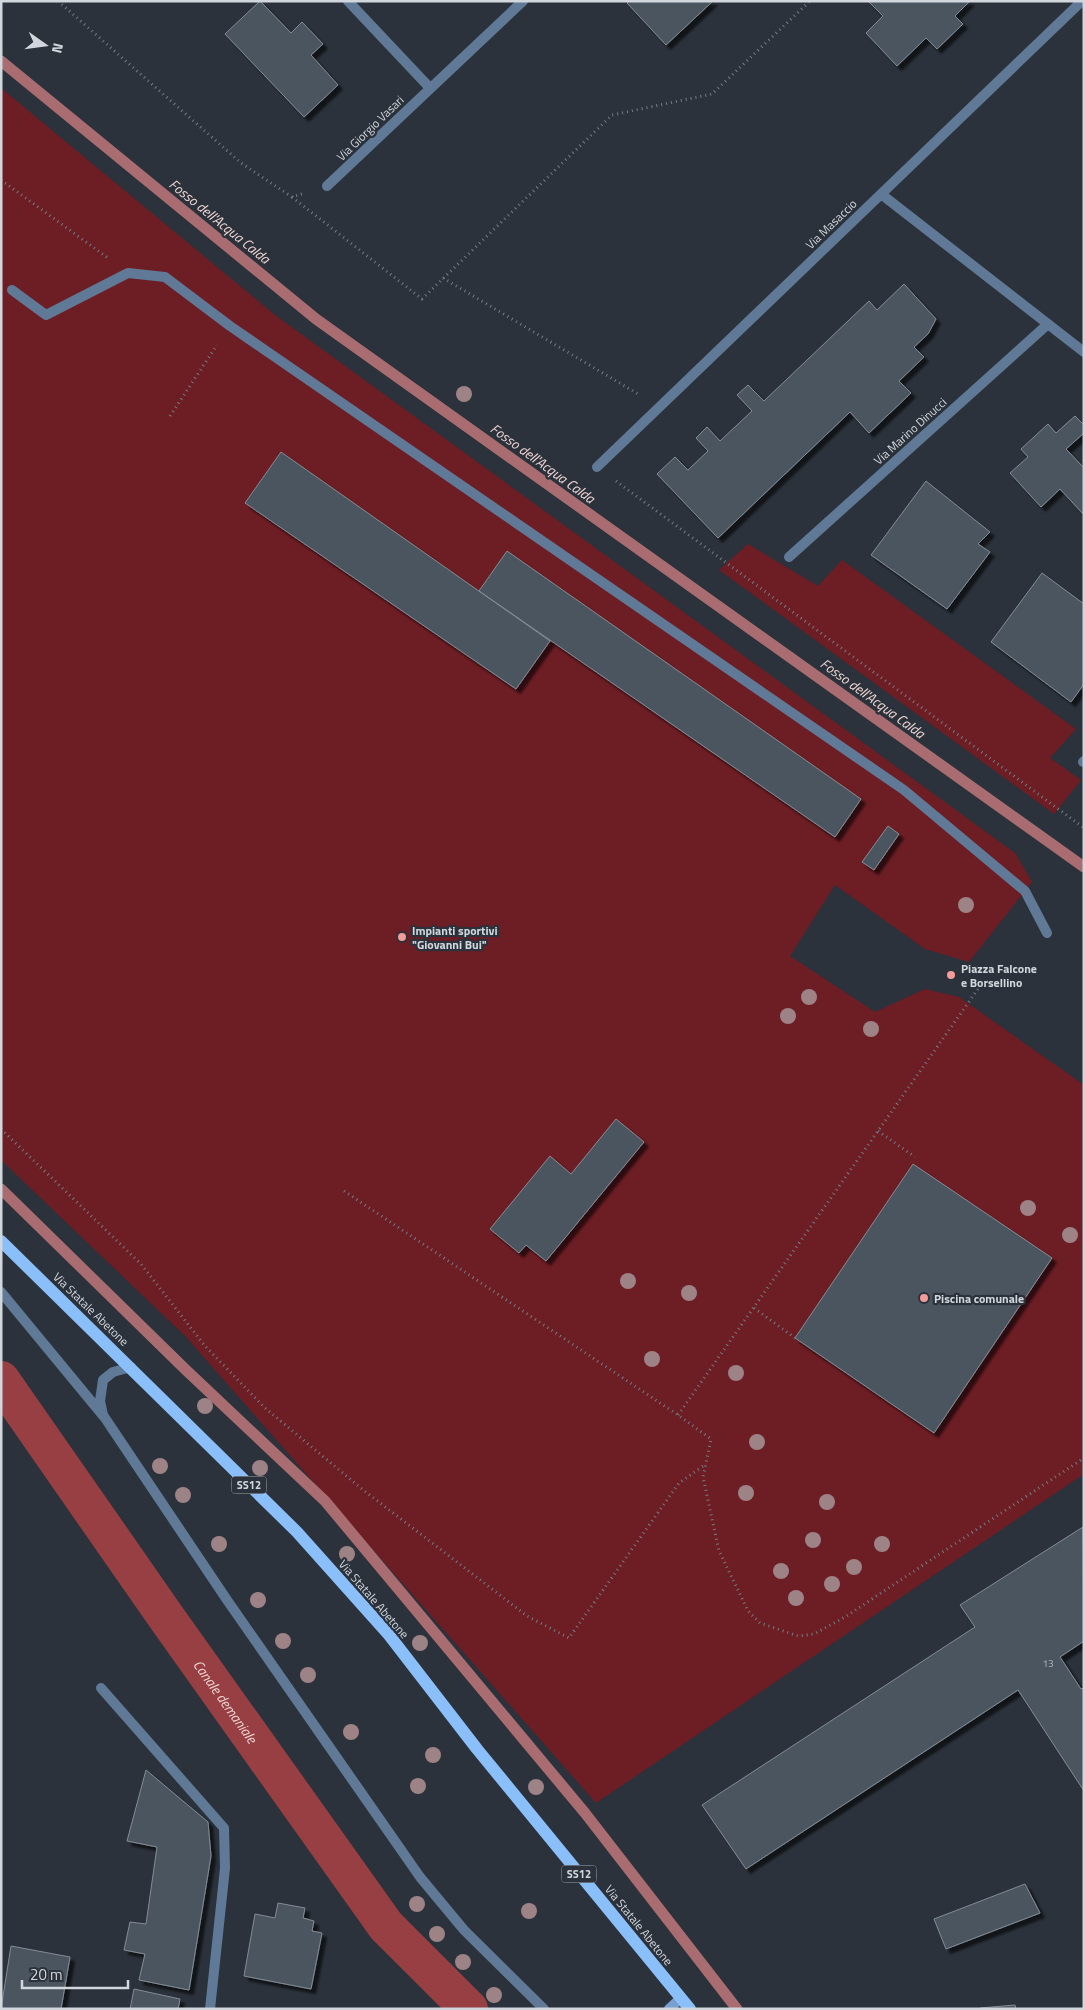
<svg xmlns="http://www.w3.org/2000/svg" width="1085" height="2010" font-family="'Titillium Web',sans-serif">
  <defs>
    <filter id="shadow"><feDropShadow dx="4.5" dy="4.5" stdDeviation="1" flood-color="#0009"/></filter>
  </defs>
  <rect width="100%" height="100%" fill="#2b323b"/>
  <path fill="#6d1d24" d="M1,88L275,315L1015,853L1032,882L969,962L925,949L835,885L790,956L875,1012L925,989L959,997L1084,1085V1474L596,1803L185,1336L1,1160Z
    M748,544L818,586L842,560L1076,729L1050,758L1081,780L1054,814L719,570Z"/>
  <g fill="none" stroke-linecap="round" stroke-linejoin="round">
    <path stroke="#a96d71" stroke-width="11" d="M1,61L316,319L1084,867
      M1,1189L186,1370L325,1501L585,1813L737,2009"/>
    <path stroke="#983f43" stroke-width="38" id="s1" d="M1,1380L166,1617L386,1926L469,2009"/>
  </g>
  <path fill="#4c555e" stroke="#838c96" filter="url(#shadow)" d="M260,1L291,33L302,22L323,44L311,55L338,85L304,117L225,34Z
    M629,1H713L666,45L627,3Z
    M868,1H970L955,16L963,24L937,49L926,38L897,66L866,33L883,16Z
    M904,284L936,319L928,334L914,347L924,357L899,381L911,393L869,433L850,412L718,538L657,474L675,457L688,470L708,451L696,438L707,427L720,441L752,411L737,395L748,385L764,401L869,301L877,310Z
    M1075,416L1084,425V433L1066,449L1084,468V515L1060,489L1041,507L1010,473L1028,457L1021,449L1048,424L1056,433Z
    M281,452L550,641L516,689L245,503Z
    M926,481L990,532L978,544L990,552L947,609L871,555Z
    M507,551L861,799L835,837L479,591Z
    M1042,573L1084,604V684L1071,702L991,642Z
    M888,826L899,834L874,870L862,862Z
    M616,1119L644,1142L546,1261L526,1245L519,1253L490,1229L550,1156L571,1174Z
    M913,1164L1052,1258L934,1433L795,1338Z
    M1083,1527L1084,1641L1060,1657L1081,1689L1084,1688V1791L1018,1690L746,1869L702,1805L975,1627L960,1605Z
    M146,1770L208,1822L211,1856L189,1990L139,1980L145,1954L124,1950L130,1922L146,1924L157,1847L127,1841Z
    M1025,1884L1040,1913L946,1949L934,1919Z
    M278,1903L305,1908L303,1918L314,1921L312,1931L322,1933L311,1989L244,1976L255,1914L275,1918Z
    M11,1946L70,1957L61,2009H1Z
    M134,1989L180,1999L178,2009H130Z
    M1015,2005L1016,2009H980V2008Z"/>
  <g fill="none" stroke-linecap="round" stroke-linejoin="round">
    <path stroke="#767c84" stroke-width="3" stroke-dasharray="1 4" stroke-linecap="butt" d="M58,1L241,163L292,197L305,193
      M1,180L108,258
      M292,197L422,299L612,115L712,94L810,1
      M443,278L638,394
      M170,416L217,345
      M616,481L1084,828
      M1,1129L141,1264L205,1346L265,1408L362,1489L466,1569L527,1616L569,1638L679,1483L706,1464
      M878,1131L915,1157
      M344,1191L678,1415L711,1439L703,1477L719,1551L748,1611L760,1623L798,1636L814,1634L845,1617L1084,1458
      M754,1308L795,1338
      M678,1415L980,986"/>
    <path stroke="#5f7996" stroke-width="10" d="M789,557L1048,324
      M1083,762L1084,761
      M101,1688L224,1828L225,1868L210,2009"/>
    <path stroke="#5f7996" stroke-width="10" d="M348,1L430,88
      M327,186L523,1
      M881,194L1084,352
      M12,290L46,315L128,273L165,277L230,326L904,790L1025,891L1047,933
      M597,467L1082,1
      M1,1292L105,1418L227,1600L420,1877L464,1930L544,2009
      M103,1415L100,1401L103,1380L113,1372L131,1367"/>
    <path stroke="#77a0ce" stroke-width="10" d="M669,2009L681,1998"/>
    <path stroke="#8abffa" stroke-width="12" d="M1,1241L297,1532L389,1635L477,1749L690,2009"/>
  </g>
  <g fill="#9d8386">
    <circle cx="464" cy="394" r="8"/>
    <circle cx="966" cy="905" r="8"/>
    <circle cx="809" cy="997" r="8"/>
    <circle cx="788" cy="1016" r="8"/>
    <circle cx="871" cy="1029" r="8"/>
    <circle cx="1028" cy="1208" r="8"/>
    <circle cx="1070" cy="1235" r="8"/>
    <circle cx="628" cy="1281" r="8"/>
    <circle cx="689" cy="1293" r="8"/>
    <circle cx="652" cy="1359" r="8"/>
    <circle cx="736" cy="1373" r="8"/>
    <circle cx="205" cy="1406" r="8"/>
    <circle cx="757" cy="1442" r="8"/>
    <circle cx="160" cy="1466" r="8"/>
    <circle cx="260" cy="1468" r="8"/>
    <circle cx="746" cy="1493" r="8"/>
    <circle cx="183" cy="1495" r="8"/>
    <circle cx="827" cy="1502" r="8"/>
    <circle cx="813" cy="1540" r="8"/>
    <circle cx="219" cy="1544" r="8"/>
    <circle cx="882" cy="1544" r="8"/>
    <circle cx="347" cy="1554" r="8"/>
    <circle cx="854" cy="1567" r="8"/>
    <circle cx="781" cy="1571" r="8"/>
    <circle cx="832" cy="1584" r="8"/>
    <circle cx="796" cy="1598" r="8"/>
    <circle cx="258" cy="1600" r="8"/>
    <circle cx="283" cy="1641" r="8"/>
    <circle cx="420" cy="1643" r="8"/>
    <circle cx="308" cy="1675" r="8"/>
    <circle cx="351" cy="1732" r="8"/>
    <circle cx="433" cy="1755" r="8"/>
    <circle cx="418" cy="1786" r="8"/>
    <circle cx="536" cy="1787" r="8"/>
    <circle cx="417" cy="1904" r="8"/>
    <circle cx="529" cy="1911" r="8"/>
    <circle cx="437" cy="1934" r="8"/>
    <circle cx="463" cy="1962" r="8"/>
    <circle cx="494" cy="1995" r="8"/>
  </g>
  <g fill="#f59b9a" stroke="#2b323b" stroke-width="2">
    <circle cx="402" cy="937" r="5"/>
    <circle cx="951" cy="975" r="5"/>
    <circle cx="924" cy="1298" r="5"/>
  </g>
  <g text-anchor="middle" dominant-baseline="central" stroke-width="4.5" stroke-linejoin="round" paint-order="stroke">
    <g font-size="10" fill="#b0b6bd">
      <text x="1048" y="1663">13</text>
    </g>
    <g fill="#2b323b" stroke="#a0a6ac" stroke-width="1">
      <rect x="231.5" y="1476.5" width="35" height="17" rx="4"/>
      <rect x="561.5" y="1865.5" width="35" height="17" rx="4"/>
    </g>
    <g font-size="11" font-weight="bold" fill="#d2d7dd">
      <text x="249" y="1485">SS12</text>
      <text x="579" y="1874">SS12</text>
    </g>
    <g font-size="12" fill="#d2d7dd" stroke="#2b323b">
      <text transform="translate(370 128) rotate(-44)">Via Giorgio Vasari</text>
      <text transform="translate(831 224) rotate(-44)">Via Masaccio</text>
      <text transform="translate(910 431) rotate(-42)">Via Marino Dinucci</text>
      <text transform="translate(91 1309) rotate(44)">Via Statale Abetone</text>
      <text transform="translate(374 1599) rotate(49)">Via Statale Abetone</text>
      <text transform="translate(639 1925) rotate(51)">Via Statale Abetone</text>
    </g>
    <g font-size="12" font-weight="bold" fill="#d2d7dd" stroke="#2b323b" text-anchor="start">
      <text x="412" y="930">Impianti sportivi<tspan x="412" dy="14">"Giovanni Bui"</tspan></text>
      <text x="961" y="968">Piazza Falcone<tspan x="961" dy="14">e Borsellino</tspan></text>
      <text x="934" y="1298">Piscina comunale</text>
    </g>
    <g font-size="14" font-style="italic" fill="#f0d6d5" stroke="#2b323b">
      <text transform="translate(220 221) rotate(39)">Fosso dell'Acqua Calda</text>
      <text transform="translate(543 463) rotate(36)">Fosso dell'Acqua Calda</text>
      <text transform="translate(873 698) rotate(36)">Fosso dell'Acqua Calda</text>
      <text stroke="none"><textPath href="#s1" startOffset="392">Canale demaniale</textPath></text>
    </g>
  </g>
  <rect width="1085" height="2010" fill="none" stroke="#d2d7dd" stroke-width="5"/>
  <g transform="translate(45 45) rotate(104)" stroke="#2b323b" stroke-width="4" paint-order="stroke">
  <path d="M0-4L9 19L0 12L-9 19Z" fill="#d2d7dd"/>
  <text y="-8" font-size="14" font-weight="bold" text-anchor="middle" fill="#d2d7dd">N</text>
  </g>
  <path d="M22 1980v8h106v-8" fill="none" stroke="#d2d7dd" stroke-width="2.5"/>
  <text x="30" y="1980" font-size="15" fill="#d2d7dd" stroke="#2b323b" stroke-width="4" paint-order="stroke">20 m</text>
</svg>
